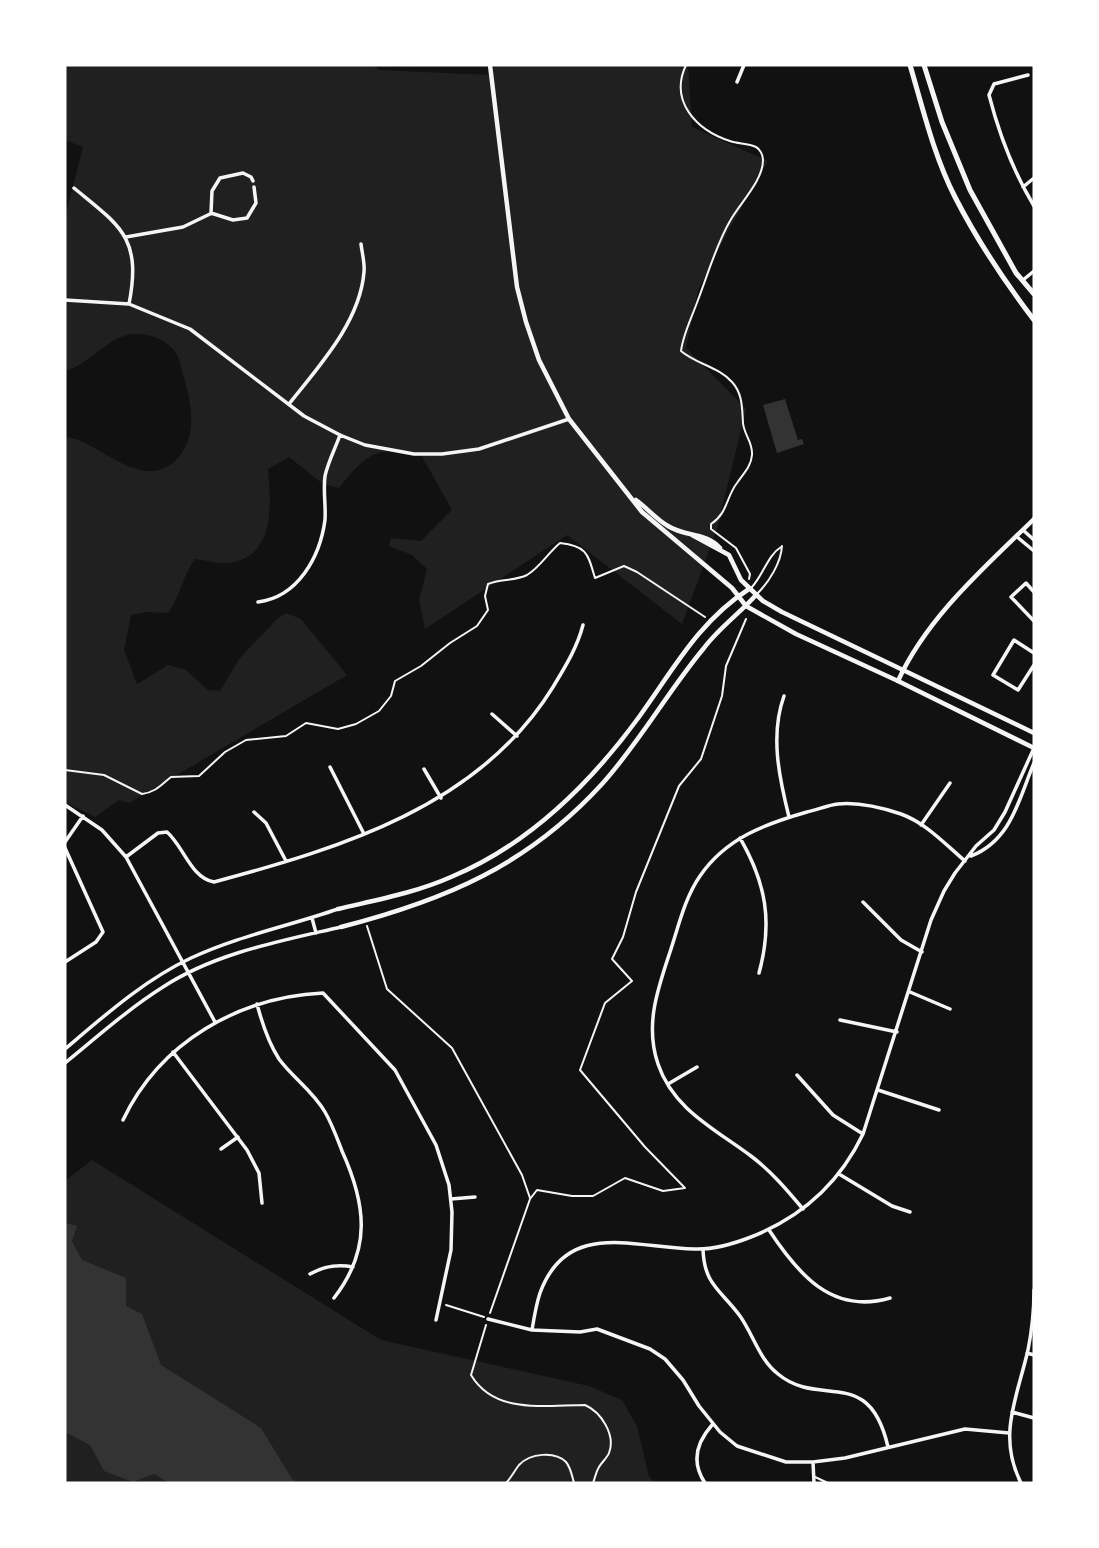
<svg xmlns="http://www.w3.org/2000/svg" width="1099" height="1548" font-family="'Sofia Sans Condensed',sans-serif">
  <rect width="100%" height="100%" fill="#111"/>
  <path fill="#202020" d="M65,65H374L379,70L491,75L495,65H688L692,127L768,161L727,233L698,290L686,348L746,409L717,529L682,624L567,535L425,629L419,600L427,569L412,555L389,546L391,538L421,541L452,510L420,453C376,446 366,454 339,488L323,484L289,457L268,469C271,505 276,557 228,563C218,564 206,560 195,559C183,576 180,596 168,613L147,612L131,615L124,650L137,684L168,665L186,670L208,690L220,691L239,659L276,620L286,613L301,619L347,675L129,803L119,800L95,817L65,802V437C93,439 119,472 153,471C162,471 171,465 177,459C199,435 191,402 183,374C181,368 180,359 176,353C168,340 149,333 134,334C109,335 89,365 65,371V217L83,147L65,140Z
    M92,1160L381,1340L589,1386L622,1400L637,1426L649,1477L655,1483H65V1181Z"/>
  <path fill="#333" d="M785,399L798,440L802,439L804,444L777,453L763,405Z
    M65,1223L77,1226L72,1241L82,1260L126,1278V1306L142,1314L161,1365L261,1428L292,1479L299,1483H169L154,1474L133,1482L104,1471L90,1445L65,1432Z"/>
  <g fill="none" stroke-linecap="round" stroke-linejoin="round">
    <path stroke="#f5f5f5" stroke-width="2" d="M686,65C669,101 696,130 730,141C738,144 748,143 756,147C760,149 763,155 763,160C763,181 740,203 730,221C716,245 708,274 698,300C692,317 683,334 681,351C696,364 719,367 732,382C743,394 742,409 743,423C744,435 753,442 752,455C751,467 743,474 737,483C726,497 728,513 711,524V529L736,548L750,574L749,579
      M65,770L104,775L142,794C156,792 161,785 171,777L199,776L225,752L246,740L286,736L306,723L338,729L356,724L379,711L391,696L395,681L421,666L450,643L477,626L488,610L485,596L488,584C500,579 515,581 527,575C540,567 548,553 560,543C588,546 588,555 595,578L624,566L637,572L705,617
      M367,926L387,989L452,1048L522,1175L530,1198
      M446,1305L484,1317
      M490,1313L530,1199L537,1190L572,1196H593L625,1178L663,1191L685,1188L645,1147L580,1070L605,1003L632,981L612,959L623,937L636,892L679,786L701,759L722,696L726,666L746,619
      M486,1325L471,1375C495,1415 545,1405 585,1405C601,1412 616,1435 609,1453C607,1458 602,1462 599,1467C596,1472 595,1478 593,1483
      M506,1483C511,1478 515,1470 519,1465C530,1453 555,1451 566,1462C571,1468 572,1476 574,1483"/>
    <path stroke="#f5f5f5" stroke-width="2" d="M752,587C763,575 768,555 781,547
      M757,594C769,582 781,563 782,546
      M815,1477L828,1483"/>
    <path stroke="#f5f5f5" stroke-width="3.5" d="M1028,75L994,84L989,95C999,134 1013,171 1034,206
      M737,82L744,65
      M253,181L251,177L243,173L220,178L212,191L211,213L233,220L247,218L256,203L254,187
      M1023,187L1034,178
      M74,188C120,226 142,237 129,304
      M126,237L183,227L210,214
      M1023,280L1034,271
      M65,300L129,304L190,329L304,416L340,435L365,445L414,454H442L479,449L569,419
      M289,404C319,366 360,322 364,272C365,263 362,253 361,244
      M1023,530L1034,540
      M1016,536L1034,551
      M1034,592L1026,583L1011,597L1034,621
      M258,602C298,597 320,557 325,520C326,505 323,491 325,476C328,462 335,449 340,435
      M1034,653L1014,640L993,675L1018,690L1034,665
      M784,696C770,735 779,777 789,817
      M492,714L517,736
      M330,767L364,834
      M424,769L441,798
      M65,805L102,830L126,857L215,1022
      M254,812L266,823L286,861
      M921,825L950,783
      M740,838C766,883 773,922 759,973
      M65,842L83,816
      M65,848L103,932L96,942L65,962
      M971,856C1012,840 1019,798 1034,763
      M126,857L158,833L167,832C184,847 191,878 214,882C341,848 480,806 553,687C565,667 577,648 583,625
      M863,902L901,940L922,952
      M312,918L316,933
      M910,992L950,1009
      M257,1004C262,1023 268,1042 279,1059C293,1078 313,1091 325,1112C332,1124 337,1138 342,1151C366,1204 372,1249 334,1298
      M840,1020L897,1032
      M65,1049C104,1016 144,980 191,958C238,936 289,926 338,909
      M173,1052L247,1150L259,1173L262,1203
      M65,1063C97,1037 128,1009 163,987C215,953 281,941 341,927
      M797,1075L833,1115L863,1134
      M668,1084L697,1067
      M878,1090L939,1110
      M123,1120C160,1042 239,997 323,993L395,1070L436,1145L449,1185L452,1212L451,1250L436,1320
      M221,1149L238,1137
      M839,1174L892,1206L910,1212
      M451,1199L475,1197
      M803,1209C787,1190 771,1171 751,1156C715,1129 673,1109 658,1064C645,1026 657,991 669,955C678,929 684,899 700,876C726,838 765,824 807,812C817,810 828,805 838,804C857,802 883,808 901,814C926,823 945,844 965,861
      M769,1230C798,1274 832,1315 890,1298
      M703,1249C704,1285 721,1290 740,1316C754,1336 759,1359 778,1374C820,1409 869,1364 888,1447
      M310,1274C324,1266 337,1264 353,1267
      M488,1319L532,1330L580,1332L597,1329L650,1349L665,1359L683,1380L699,1406L720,1432L737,1446L786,1462H813L845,1458L965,1429L1009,1433
      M532,1330C534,1318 536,1305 540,1293C567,1219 635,1248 694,1249C714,1250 733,1244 751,1237C802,1217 839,1184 863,1134L931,920L944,891L955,873L976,846L994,830L1005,812L1034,748
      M1027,1353L1034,1355
      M1012,1412L1034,1418
      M813,1462L814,1483
      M705,1483C691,1462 696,1443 712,1425
      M1021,1483C997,1436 1017,1398 1028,1350C1032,1330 1034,1310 1034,1290"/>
    <path stroke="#f5f5f5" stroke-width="4.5" d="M490,65L517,287L526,322L539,360L569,419L642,512L732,588L746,606L796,634L898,681
      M636,500C647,508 656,519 668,526C685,537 706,532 720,548
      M692,535L729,555L741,580L763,601L782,612L903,670
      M338,909C376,900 415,893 451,877C528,845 590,784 639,717C673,670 699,621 749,589
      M341,927C446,900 528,865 602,784C640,742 668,691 704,648C719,628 740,613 756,595"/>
    <path stroke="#f5f5f5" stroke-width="4.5" d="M1034,519C985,567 927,617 898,681L1034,748
      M903,670L1034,733"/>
    <path stroke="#f5f5f5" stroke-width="5" d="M910,65C923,109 934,156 955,197C977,240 1005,282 1034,320
      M924,65L942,122L970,190L1016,273L1034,294"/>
  </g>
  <rect width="1099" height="1548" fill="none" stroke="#ffffff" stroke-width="133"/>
</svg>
